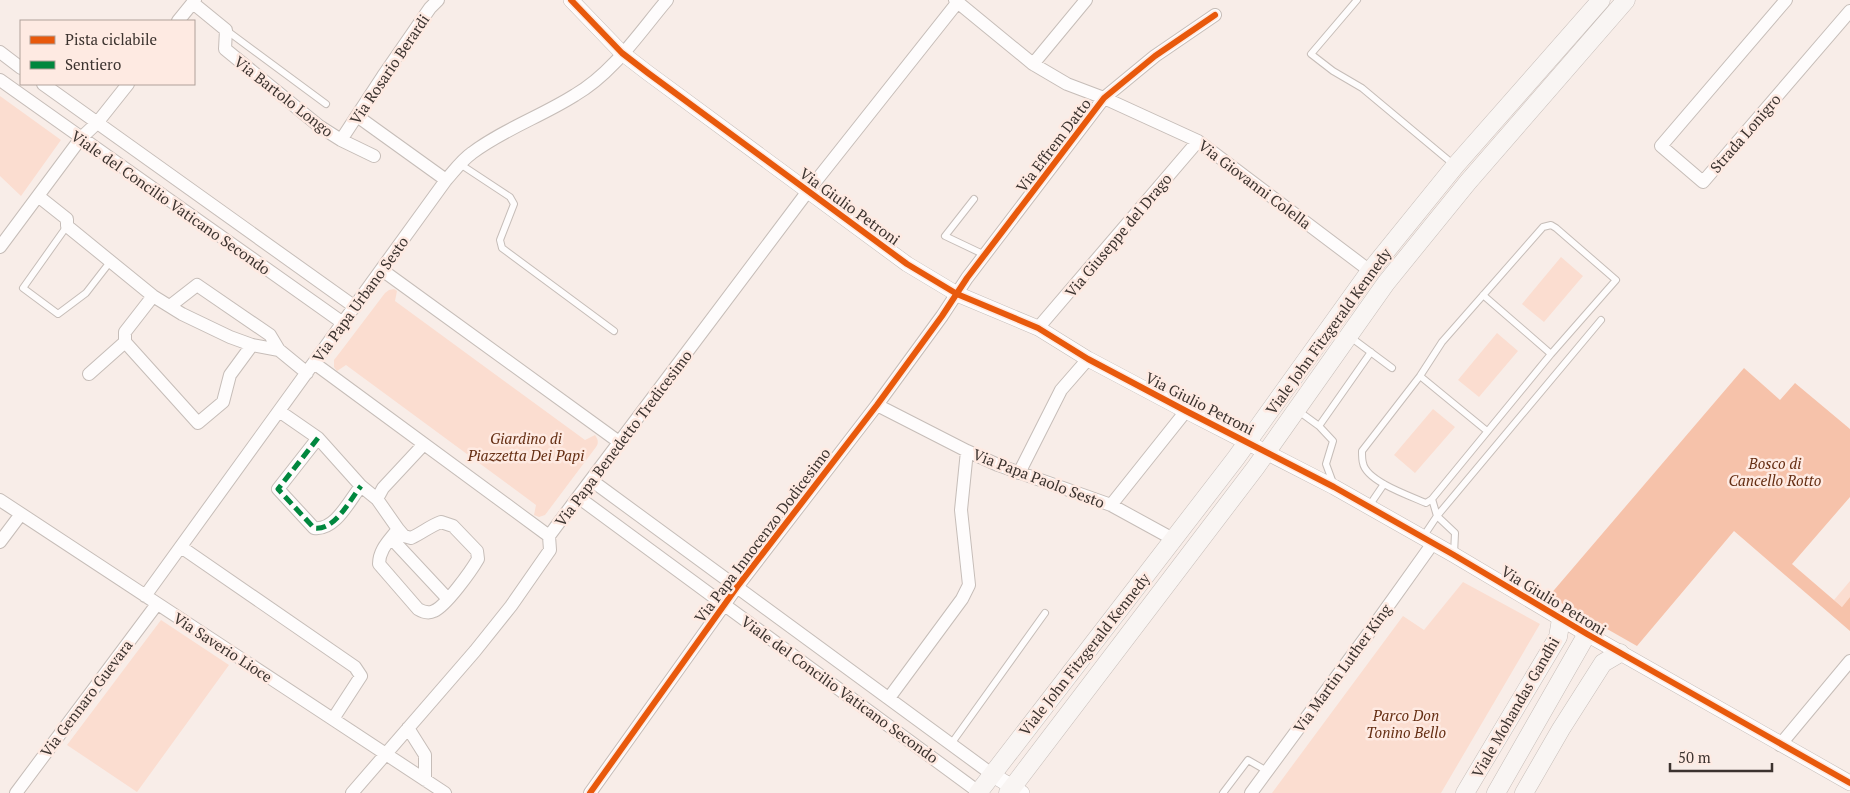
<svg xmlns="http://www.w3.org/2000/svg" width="1850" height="793" font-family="'PT Serif',serif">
  <rect width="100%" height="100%" fill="#f8ede8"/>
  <path fill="#fbddd0" d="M0,96L61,140L21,196L0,176Z
    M1561,257L1583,276L1544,322L1522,304Z
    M394,289L397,291L395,301L585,440L595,435C598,439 599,443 596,447L545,515L539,517L534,515L536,505L346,365L337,371L334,367V360L341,351L385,293L389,290Z
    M1497,333L1518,351L1479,397L1458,380Z
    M1433,409L1455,427L1415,473L1394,455Z
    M1850,581V597L1842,607L1834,600Z
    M1463,582L1540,624L1441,793H1272L1403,616L1424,630Z
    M161,620L229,665L137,792L67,745Z"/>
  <path fill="#f6c2aa" d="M1744,368L1780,400L1795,383L1850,429V497L1792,564L1842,607L1850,597V631L1734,531L1637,646L1549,596Z"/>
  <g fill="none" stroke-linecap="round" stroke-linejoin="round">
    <defs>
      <path id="service" d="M1357,0L1311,54L1333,71L1362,88L1453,164
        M226,30L326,104
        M460,164L510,197L514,204L500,240L502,248L614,331
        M974,199L945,236L985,255
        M1551,225L1556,228L1616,280L1551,354L1432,499L1426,503C1410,496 1366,481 1363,463C1362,460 1362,455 1362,451L1420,376L1442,342L1543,227Z
        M67,226L23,288L58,314L86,293L110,262
        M1483,295L1551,354
        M1349,336L1392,368
        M1420,376L1487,431
        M1297,410L1319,426L1333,441L1326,464L1333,483
        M1319,426L1371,352
        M1432,499L1437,516L1455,533L1454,554
        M1369,506L1384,484
        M1423,537L1437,516L1601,320
        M951,744L1045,613
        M1223,793L1248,760L1267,771"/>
      <path id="minor" d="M955,0L1033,64L1067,84L1104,98L1198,141L1370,271
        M1786,0L1661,146L1703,182L1850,11
        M193,3L226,30L225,49L319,126L341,140L374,156
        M178,21L195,0
        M0,52L21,68
        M1033,64L1086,0
        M0,80L343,323
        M43,84L355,307
        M357,116L446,180
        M341,140L383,76L430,8L438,0
        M38,196L67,219V226L153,296L182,314L230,337L252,345L279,350L307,373
        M0,247L81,138L97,123L128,84
        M382,270L619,442
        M153,296L125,332V342L198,423L223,402L230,375L252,345
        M170,306L197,285L270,335L279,350
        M1038,328L1198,141
        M314,363L549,536
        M89,374L125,342
        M877,405L967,451L998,465L1111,505L1173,539
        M279,411L318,438L361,486L377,499L383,488L424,444
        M318,438L278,489L314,528C335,531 349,501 361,486
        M1019,473L1061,390L1088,359
        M591,480L993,775
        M578,497L980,793
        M377,499L398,529
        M0,500L445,793
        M1111,505L1186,411
        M441,522L453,526L477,551L478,559C471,571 446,606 434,611C428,614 423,612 418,609L379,564C379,549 390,540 398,529L404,536L411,538C422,533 430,526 441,522Z
        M391,538L448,599
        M0,542L21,514
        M181,547L355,667L361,676L333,719
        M145,596L446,180C454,171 462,160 472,153C504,129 542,116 575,95C613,73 639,33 667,0
        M889,698L962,599L969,585L961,510L967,451
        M408,728L425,755V780
        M1780,745L1850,661
        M16,793L157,604
        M352,793L475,651L511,606L550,550L549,536L578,497L808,191L957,3
        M590,793L737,587L877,405L942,316L967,278L1104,98L1155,56L1215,15
        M1251,793L1368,634L1433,543"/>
      <path id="tertiary" d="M571,0L622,53L648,73L907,264L957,294L1038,328L1088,359L1186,411L1334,487L1454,555L1587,634L1850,783
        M993,775L1022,793"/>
      <path id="secondary" d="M978,793L1236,458L1370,271L1455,166L1601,0
        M1008,793L1256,467L1386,283L1468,182L1626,0
        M1465,793L1558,637L1561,619
        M1496,793L1587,634
        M1524,793L1561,729L1603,663L1620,653"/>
    </defs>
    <use href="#service" stroke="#c6bdb8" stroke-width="8"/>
    <use href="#minor" stroke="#c6bdb8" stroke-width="14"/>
    <use href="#tertiary" stroke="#c6bdb8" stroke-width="16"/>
    <use href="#secondary" stroke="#c6bdb8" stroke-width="19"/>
    <use href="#service" stroke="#fefcfc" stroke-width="6"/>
    <use href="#minor" stroke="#fefcfc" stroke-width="12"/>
    <use href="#tertiary" stroke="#fefcfc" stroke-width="15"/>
    <use href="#secondary" stroke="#f9f5f3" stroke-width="18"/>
    <path stroke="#00873e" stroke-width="5" stroke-dasharray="10 5" stroke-linecap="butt" d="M318,438L278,489L314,528C335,531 349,501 361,486"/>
    <defs>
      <path id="cycleway" d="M571,0L622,53L648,73L907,264L957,294L1038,328L1088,359L1186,411L1334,487L1454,555L1587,634L1850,783
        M590,793L737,587L877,405L942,316L967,278L1104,98L1155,56L1215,15"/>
    </defs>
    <use href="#cycleway" stroke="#feeae2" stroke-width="9"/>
    <use href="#cycleway" stroke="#e8590c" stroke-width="6"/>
  </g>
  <g text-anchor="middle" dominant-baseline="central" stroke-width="5" stroke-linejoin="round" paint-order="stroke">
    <g font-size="15" fill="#3c332f" stroke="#feeae2">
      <text transform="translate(389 69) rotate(-56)">Via Rosario Berardi</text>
      <text transform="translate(284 96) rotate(38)">Via Bartolo Longo</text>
      <text transform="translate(1745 133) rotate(-49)">Strada Lonigro</text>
      <text transform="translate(1053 145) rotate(-53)">Via Effrem Datto</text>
      <text transform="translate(1255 184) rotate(37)">Via Giovanni Colella</text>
      <text transform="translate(171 202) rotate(35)">Viale del Concilio Vaticano Secondo</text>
      <text transform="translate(850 206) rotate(36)">Via Giulio Petroni</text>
      <text transform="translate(1118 235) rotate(-50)">Via Giuseppe del Drago</text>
      <text transform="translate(360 299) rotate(-54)">Via Papa Urbano Sesto</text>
      <text transform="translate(1328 331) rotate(-54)">Viale John Fitzgerald Kennedy</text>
      <text transform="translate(1200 403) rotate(27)">Via Giulio Petroni</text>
      <text transform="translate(623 438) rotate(-53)">Via Papa Benedetto Tredicesimo</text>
      <text transform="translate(1039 478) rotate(21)">Via Papa Paolo Sesto</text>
      <text transform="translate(762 535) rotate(-53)">Via Papa Innocenzo Dodicesimo</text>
      <text transform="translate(1554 600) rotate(31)">Via Giulio Petroni</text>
      <text transform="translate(223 647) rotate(33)">Via Saverio Lioce</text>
      <text transform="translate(1084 654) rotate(-52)">Viale John Fitzgerald Kennedy</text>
      <text transform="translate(1342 668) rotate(-54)">Via Martin Luther King</text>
      <text transform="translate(840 689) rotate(36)">Viale del Concilio Vaticano Secondo</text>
      <text transform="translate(86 698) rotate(-53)">Via Gennaro Guevara</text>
      <text transform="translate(1515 707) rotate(-60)">Viale Mohandas Gandhi</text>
    </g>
    <g font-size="15" font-style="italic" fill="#652e13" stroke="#feeae2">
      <text x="526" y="438">Giardino di<tspan x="526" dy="17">Piazzetta Dei Papi</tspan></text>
      <text x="1775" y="463">Bosco di<tspan x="1775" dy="17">Cancello Rotto</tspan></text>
      <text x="1406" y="715">Parco Don<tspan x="1406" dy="17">Tonino Bello</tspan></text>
    </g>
  </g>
  <rect x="20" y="20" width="175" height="65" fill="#feeae2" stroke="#b0a19a"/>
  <rect x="30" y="36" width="25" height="8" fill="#e8590c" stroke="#b0a19a"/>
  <text x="65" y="45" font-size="15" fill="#3c332f">Pista ciclabile</text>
  <rect x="30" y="61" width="25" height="8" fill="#00873e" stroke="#b0a19a"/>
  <text x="65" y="70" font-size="15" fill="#3c332f">Sentiero</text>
  <path d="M1670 763v8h102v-8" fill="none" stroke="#3c332f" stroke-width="2.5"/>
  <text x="1678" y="763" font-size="15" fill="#3c332f" stroke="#feeae2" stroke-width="4" paint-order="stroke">50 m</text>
</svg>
